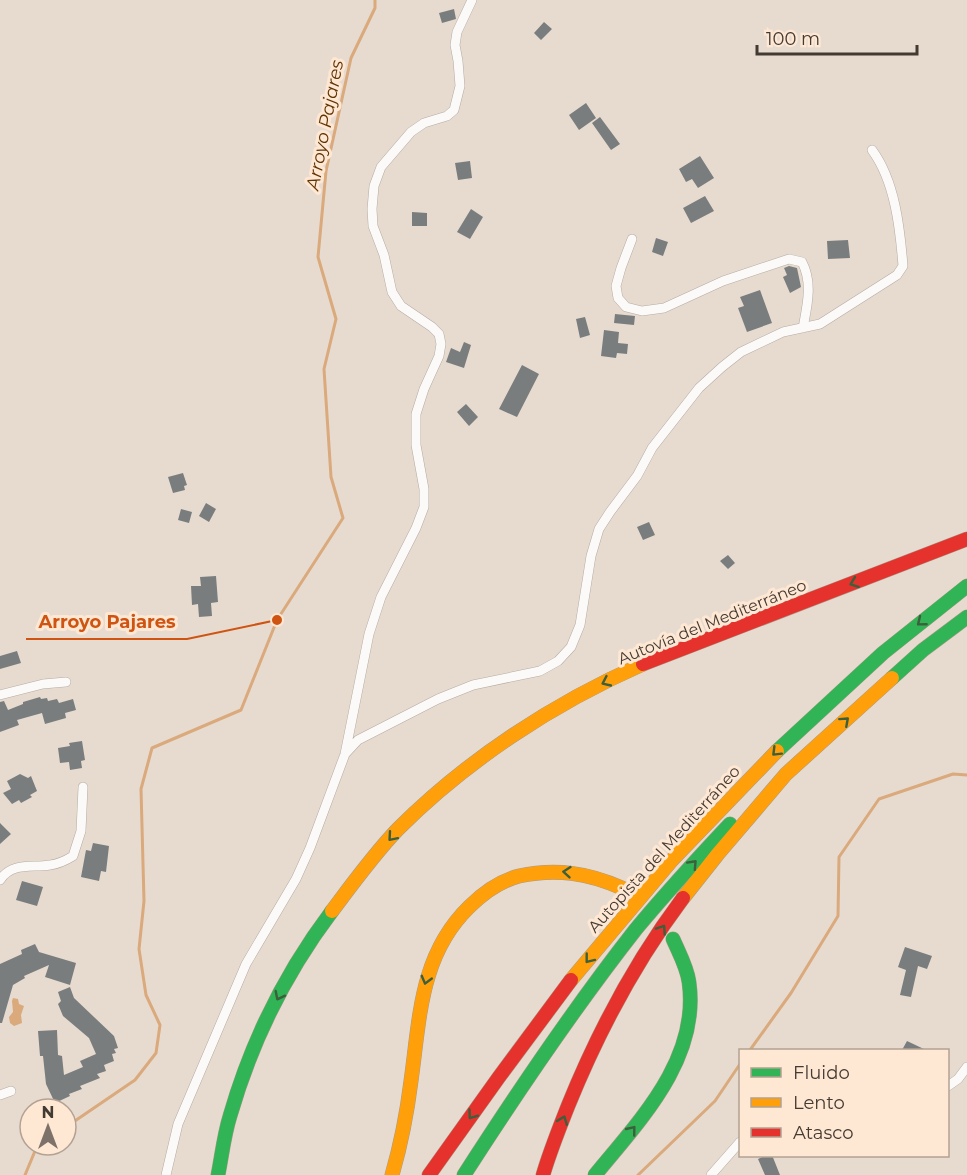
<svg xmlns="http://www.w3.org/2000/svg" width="967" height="1175" font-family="Montserrat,sans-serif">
  <rect width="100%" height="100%" fill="#e7dbd0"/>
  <path fill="#daa97c" d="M13,998L18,999L19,1004L24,1006L21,1015L22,1023L14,1026L10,1023L9,1017L13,1012L12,1001Z"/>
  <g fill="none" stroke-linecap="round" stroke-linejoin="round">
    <path stroke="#daa97c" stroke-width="3" d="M750,1050L791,993L838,916L839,857L879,799L953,774L967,775
      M66,1127L135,1080L156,1053L160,1025L146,995L139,949L144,901L141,789L152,748L241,710L277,620L343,518L331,477L324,369L336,319L318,257L326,171L351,58L375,8V0
      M25,1175L35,1151L43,1145
      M638,1175L715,1101L740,1064"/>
  </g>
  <path fill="#7a7d7e" d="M454,9L456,19L442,23L439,13Z
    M544,22L552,29L541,40L534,33Z
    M586,103L596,118L579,130L569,115Z
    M600,117L620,144L611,150L592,123Z
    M700,156L714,178L698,188L692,179L686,182L679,169Z
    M470,161L472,178L458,180L455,163Z
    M705,196L714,211L691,223L683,208Z
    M471,209L483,217L470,239L457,232Z
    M412,212L427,213V226H412Z
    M656,238L668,242L663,256L652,252Z
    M848,240L850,258L828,259L827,241Z
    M789,266L797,268L801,287L790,293L783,277L787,275L784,268Z
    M760,290L772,323L747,332L738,308L744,306L740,297Z
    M615,314L635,316L634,325L614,323Z
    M585,317L590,335L580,338L576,319Z
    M604,330L619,332L618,343L628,344L627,354L617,353L616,358L601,356Z
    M464,342L471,345L464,368L446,362L451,348L460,352Z
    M522,365L539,374L517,417L499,409Z
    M466,404L478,417L469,426L457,412Z
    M183,473L187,485L184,486L185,490L173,493L168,477Z
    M206,503L216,509L209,522L199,516Z
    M181,509L192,512L189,523L178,520Z
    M649,522L655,535L643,540L637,527Z
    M728,555L735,563L728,569L720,561Z
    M216,576L218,602L211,603L212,616L199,617L198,604L192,605L191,586H201L200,577Z
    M17,651L21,663L0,669V656Z
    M40,697L41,699L47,698L48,701L57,699L59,703L73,699L76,710L65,713L66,718L45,724L42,713L17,720L19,725L0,732V702L4,701L8,710L23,704V702Z
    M82,741L85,760L81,761L82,768L70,770L69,762L60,763L58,748L70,746L69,743Z
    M20,774L28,778L31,776L37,791L30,795L32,797L21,803L19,800L12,804L3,793L11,789L7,781Z
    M0,823L11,834L0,844Z
    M93,843L109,846L106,872L101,871L99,881L81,877L86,850L91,851Z
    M22,881L43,887L37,906L16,900Z
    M35,944L39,952L76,963L70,985L45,977L49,965L24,976L25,978L13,985L2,1023H0V964L22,954L21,950Z
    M905,947L932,956L927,969L918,966L911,997L900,995L906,970L898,967Z
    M70,987L74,998L114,1036L118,1048L114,1049L116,1053L112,1054L114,1061L104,1065L106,1071L97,1074L100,1078L80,1086L82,1089L69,1094L70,1096L55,1103L46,1084L43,1056H40L38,1031L57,1030L58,1055L62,1056L64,1075L83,1067L80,1061L96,1054L89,1038L63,1016L58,1004L61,1001L58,992Z
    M907,1041L926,1050H902Z
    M767,1155H772L780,1175H765L758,1159Z"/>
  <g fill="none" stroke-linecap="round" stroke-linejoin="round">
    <defs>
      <path id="street" d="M632,239L621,268L616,286L618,298L626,307L642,311L664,308L723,281L789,259L802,262C813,283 807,306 803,328
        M0,695L43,684L66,682
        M345,754L358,740L438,699L473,685L540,671L558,661L571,647L580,625L591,556L599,529L610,512L637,476L652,448L699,388L722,367L741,352L783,332L820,324L897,275L903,266C900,228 895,181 872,150
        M0,880C12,862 31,868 50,865C59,864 65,861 73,856L81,831L83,787
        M948,1086L958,1079L967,1067
        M0,1095L11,1091
        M166,1175L178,1124L246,964L296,879L310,848L345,754L369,634L381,597L416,528L424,507V489L416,445V414L424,389L439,356L441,344L439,334L432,327L401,306L392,292L384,255L373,226L372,209L374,186L381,167L411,132L424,123L447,116L454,110L460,86L458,61L455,45L457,32L472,0
        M711,1175L740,1142"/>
      <path id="fast" d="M892,678L923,650L967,617
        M777,751L883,653L967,586
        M218,1175C222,1155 224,1135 230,1116C251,1043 286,972 332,911
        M464,1175C518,1091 574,1008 636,929C666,893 698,858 730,824
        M595,1175C640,1120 700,1059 689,982C687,967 679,953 673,939"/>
      <path id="slow" d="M683,898L717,855L786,774L892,678
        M332,911C353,883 374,854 398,829C467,760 554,703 643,664
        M571,980L672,860L777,751
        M392,1175C401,1144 407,1113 411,1081C420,1017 420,955 469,907C483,893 500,881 519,876C556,868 588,873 622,888"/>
      <path id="jam" d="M643,664L967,539
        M429,1175L499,1077L571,980
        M543,1175C550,1151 559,1129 568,1106C598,1032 635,962 683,898"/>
    </defs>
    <use href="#street" stroke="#b4aba3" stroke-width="10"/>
    <use href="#fast" stroke="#aa9b8b" stroke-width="15"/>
    <use href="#slow" stroke="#aa9b8b" stroke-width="15"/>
    <use href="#jam" stroke="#aa9b8b" stroke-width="15"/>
    <use href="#street" stroke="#fbfaf8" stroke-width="9"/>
    <use href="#fast" stroke="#30b455" stroke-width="14"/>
    <use href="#slow" stroke="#ff9f0a" stroke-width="14"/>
    <use href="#jam" stroke="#e5322d" stroke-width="14"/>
  </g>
  <defs><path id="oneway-chevron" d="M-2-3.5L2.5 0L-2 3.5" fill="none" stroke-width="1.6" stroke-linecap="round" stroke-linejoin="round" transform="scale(1.5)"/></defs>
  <g stroke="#3d5f3c">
    <use href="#oneway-chevron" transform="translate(854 583) rotate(159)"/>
    <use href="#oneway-chevron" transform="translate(921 622) rotate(141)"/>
    <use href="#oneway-chevron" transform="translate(606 682) rotate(155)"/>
    <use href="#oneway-chevron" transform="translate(845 721) rotate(-42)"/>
    <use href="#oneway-chevron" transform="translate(776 752) rotate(135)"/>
    <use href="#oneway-chevron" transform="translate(392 837) rotate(131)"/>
    <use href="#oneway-chevron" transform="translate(693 864) rotate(-47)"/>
    <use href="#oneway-chevron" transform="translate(567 872) rotate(-175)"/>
    <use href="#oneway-chevron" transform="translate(662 929) rotate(-56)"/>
    <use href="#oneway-chevron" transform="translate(589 959) rotate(128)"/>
    <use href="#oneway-chevron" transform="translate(426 980) rotate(105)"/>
    <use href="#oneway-chevron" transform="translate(279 996) rotate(117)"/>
    <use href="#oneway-chevron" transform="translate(472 1115) rotate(126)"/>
    <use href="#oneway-chevron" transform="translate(563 1120) rotate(-69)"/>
    <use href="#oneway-chevron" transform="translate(632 1130) rotate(-51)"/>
  </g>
  <g text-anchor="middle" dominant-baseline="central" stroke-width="6" stroke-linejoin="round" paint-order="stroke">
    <g font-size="16" fill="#433a32" stroke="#fee7d3">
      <text transform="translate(712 622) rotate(-22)">Autovía del Mediterráneo</text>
      <text transform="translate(664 849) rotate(-48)">Autopista del Mediterráneo</text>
    </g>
    <g font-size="18" font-style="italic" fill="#603503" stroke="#fee7d3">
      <text transform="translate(325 125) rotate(-79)">Arroyo Pajares</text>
    </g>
  </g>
  <path fill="none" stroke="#cf5412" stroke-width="2" d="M277 620L187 639H26"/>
  <circle fill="#cf5412" stroke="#fee7d3" stroke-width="2" cx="277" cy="620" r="6"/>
  <g font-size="18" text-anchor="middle" font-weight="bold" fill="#cf5412" stroke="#fee7d3" stroke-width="6" stroke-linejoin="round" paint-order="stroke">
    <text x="107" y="628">Arroyo Pajares</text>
  </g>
  <rect x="739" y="1049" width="210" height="108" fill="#fee7d3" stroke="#b3a293" stroke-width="1.5"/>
  <rect x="751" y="1068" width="30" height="9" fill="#30b455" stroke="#b3a293" stroke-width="1.5"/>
  <text x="793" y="1079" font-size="18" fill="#433a32">Fluido</text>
  <rect x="751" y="1098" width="30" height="9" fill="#ff9f0a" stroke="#b3a293" stroke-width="1.5"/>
  <text x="793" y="1109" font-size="18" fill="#433a32">Lento</text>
  <rect x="751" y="1128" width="30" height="9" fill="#e5322d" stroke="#b3a293" stroke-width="1.5"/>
  <text x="793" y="1139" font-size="18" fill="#433a32">Atasco</text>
  <g transform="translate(48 1127)"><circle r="28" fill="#fee7d3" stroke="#b3a293" stroke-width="1.5"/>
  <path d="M0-4.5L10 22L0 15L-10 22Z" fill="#7c7269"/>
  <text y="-9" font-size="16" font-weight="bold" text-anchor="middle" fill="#433a32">N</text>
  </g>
  <path d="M757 45v9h160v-9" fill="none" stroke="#433a32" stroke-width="3"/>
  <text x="766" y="45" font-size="18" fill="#433a32" stroke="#fee7d3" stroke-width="4.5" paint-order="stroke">100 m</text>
</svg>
